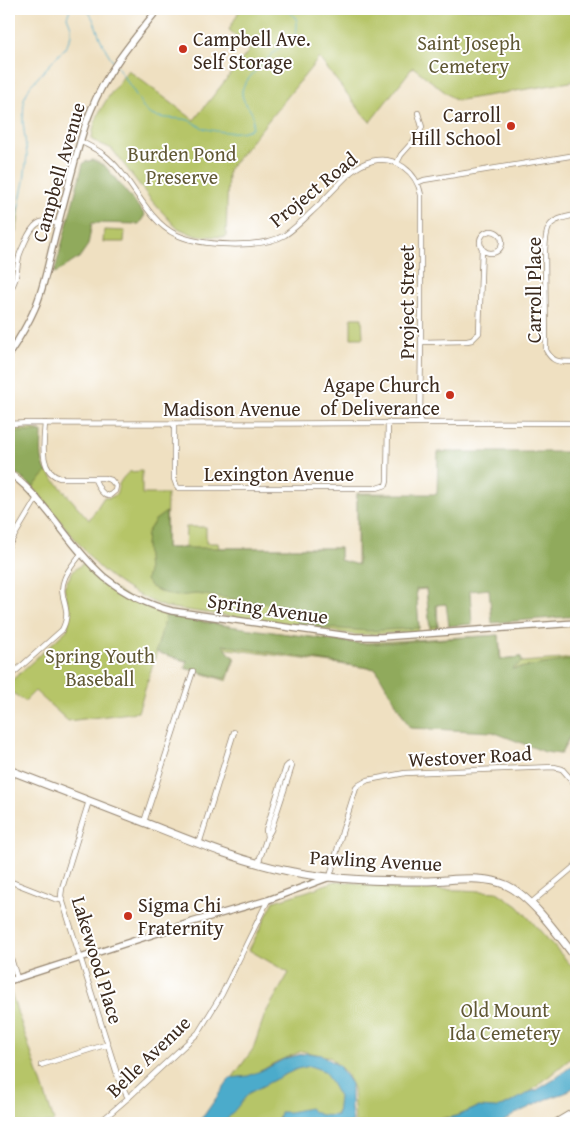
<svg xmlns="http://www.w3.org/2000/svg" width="585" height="1132" font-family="'Gentium Book Plus',serif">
  <rect width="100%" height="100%" fill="#fff"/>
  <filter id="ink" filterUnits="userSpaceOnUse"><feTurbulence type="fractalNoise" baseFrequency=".02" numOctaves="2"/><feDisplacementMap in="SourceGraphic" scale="10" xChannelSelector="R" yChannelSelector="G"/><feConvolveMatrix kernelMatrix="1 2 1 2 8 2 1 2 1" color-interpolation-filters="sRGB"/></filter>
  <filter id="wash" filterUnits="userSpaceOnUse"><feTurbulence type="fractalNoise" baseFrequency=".0096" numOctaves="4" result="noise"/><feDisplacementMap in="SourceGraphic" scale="20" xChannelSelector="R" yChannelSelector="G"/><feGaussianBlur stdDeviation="1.12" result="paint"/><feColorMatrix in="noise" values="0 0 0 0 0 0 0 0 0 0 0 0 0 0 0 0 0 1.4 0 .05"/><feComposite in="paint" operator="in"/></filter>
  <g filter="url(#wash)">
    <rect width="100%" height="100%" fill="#efe0c1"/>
    <path fill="#b6c568" stroke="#787843" d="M240,9H576V81L461,100H455L413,67L370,122L362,113L319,58L228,170L226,237L196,236L176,227L152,201L112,149L92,140C92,114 114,90 128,70L194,120L251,48L229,30Z
      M20,206C18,217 19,234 9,242V214Z
      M104,230L125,231L124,242H103Z
      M9,252L15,254L14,276L11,283L9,276Z
      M351,318H362L363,338H351Z
      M35,429L40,432L41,460L45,469L89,520L104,497L107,498C121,496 115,489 121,481C123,477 127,474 129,472L142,471V494H167L166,548H185L186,527H206V543H218L219,548H340V560L357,565V493H394V568H436L438,630H430L426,589L416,590L419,627L418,632L357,635L165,607C144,599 124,588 107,574C103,571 99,567 95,563L27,481L9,468V430Z
      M82,564H87L105,583L134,601L161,613L167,615L203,621L240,628L358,643L499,635L501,659L521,657L522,662L576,658V726L561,754L545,752L376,669L222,648L235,658L227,681L185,668L187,662L157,651L138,712L68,721L35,691L25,701L9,691V683L67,630C71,615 68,602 64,587L73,571Z
      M335,881L369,884L408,889L461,890L497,892L518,906L576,971V1054L530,1092L504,1106L480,1113L477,1108L449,1119L447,1117L426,1123H355L353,1088L345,1072L330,1057L302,1051L276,1062L246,1080L215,1102L253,1049L265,1014L289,973L249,950L274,901L308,891Z
      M9,987L54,1121L52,1123H9Z
      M311,1065L326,1071L340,1096L338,1113L325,1123H223L239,1095L294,1068Z"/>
    <path fill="#90aa5c" stroke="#666a3d" d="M93,160L105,166L145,215L139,224L92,223L88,245L79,258L54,274L83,164L85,162Z
      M9,432H42C42,445 39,460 47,472L33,487L9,468Z
      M438,452H576V616L492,623L489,589L470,591L472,624L449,626L446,604L436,605L438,626L430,627L426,588L416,589L419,628L368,631L300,626L290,612L277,605L197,594L176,596L161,592L150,586L146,580L148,571L146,545L147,533L155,520L166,512V548H340V560L358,565L357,494H437Z
      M166,615L207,623L361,644H371L499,635L500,659L521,657L522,662L512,669L576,659V725L560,754L545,752L493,732L410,728L376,669L223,645L234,659L226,679L185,668L187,661L156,652Z"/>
    <path fill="#4cabcb" stroke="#446a74" d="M307,1053L322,1055L339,1066L351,1084V1108L353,1123H299L278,1120L280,1112H289L309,1108C318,1116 325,1116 337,1115L339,1097L324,1071L310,1066L297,1069L278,1078L249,1093L224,1123H197L205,1114L230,1078L248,1076L265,1069L286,1058Z
      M576,1062V1086L565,1093L547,1099L515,1114L501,1123H433L462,1114L478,1107L495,1108L504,1106L530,1092L537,1090L555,1079Z"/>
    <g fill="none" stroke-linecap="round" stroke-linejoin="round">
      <path stroke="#4cabcb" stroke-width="1" d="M86,9C94,17 96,27 100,38C104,47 109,55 114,63
        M260,9H267
        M117,66C123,76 130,85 136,95C140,100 142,107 146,111C152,119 173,118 182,119C191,119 196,125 203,128C215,132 242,135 252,128C252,124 253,119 253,116C251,108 241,102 242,91C243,78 285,43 296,33C299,18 296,15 283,9
        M9,237L13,234L24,181L27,155L23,122L24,99L30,86L65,48L71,36V27L67,17L70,9"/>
    </g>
  </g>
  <g filter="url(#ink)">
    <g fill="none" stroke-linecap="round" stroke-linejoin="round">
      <defs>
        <path id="minor" d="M80,141C87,145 96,149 103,154C124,170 136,196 153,216C159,223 168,231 177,235C201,246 261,249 285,235C297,227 308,215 319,205C329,194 340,183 351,172C357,167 364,163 372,161C395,155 417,172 421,195V342L420,422
          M397,163L401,155L418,136L422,127L418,113
          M417,183L424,180L576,155
          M576,215C549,220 546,223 545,251L546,350C554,365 561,361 576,362
          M480 242a11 11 0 1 1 22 0a11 11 0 1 1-22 0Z
          M9,291C18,281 16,269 19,257C20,252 23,247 25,242C32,226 39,216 58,224
          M421,342L467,341L472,340L479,333L482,247
          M45,423C44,440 38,472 60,478H94
          M9,424L28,423C210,425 393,422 576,423
          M174,424V479L177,487L179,488H377L386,485L387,481L388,422
          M94,478H104L111,480L116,486L115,491L109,496L105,495L100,490Z
          M9,545L37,498
          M9,677L62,630C74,608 57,599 64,580C67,570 75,562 81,554
          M9,786L14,772
          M89,801L62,888L61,896L118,1077L128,1098
          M144,822L193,671
          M199,844L234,732
          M258,864L267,837L271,830L292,766L290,764L288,765L286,767L266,830L267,837
          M330,877L342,832L356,788L359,785L368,780L405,773L554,767L562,769L576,785
          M9,881L55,899L61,900
          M531,903L576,865
          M9,952L17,978
          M41,1065L108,1044
          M99,1123L128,1098L198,1033L222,994L268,900"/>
        <path id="tertiary" d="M9,354C19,339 28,324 35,308C42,292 46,274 50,257C57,227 65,198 73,168C78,149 83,129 91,110C106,72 133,40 158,9
          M9,473C27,485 40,502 54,519C69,539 85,560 104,577C123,592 148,605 172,611L355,637H381L576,623
          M9,981L192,922L268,900L330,877"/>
        <path id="primary" d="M9,770C54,787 100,805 146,823C194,842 242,862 293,872C336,880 380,881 424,881C450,881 482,874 506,885C531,896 559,936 576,958
          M556,1123L576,1111"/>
      </defs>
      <use href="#minor" stroke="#958570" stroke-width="6"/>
      <use href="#tertiary" stroke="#958570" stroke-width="8"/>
      <use href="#primary" stroke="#958570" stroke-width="9"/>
      <use href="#minor" stroke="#fff" stroke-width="4.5"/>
      <use href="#tertiary" stroke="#fff" stroke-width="5.5"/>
      <use href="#primary" stroke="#fff" stroke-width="7"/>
    </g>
  </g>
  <g fill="#c8321e" stroke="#fff" stroke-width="2">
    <circle cx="183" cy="49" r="5"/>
    <circle cx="511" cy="126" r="5"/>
    <circle cx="450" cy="395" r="5"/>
    <circle cx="128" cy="916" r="5"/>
  </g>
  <g text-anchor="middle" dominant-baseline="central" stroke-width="4" stroke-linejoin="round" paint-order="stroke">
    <g font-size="20" fill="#3b2a1e" stroke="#fff" text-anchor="start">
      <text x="193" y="38">Campbell Ave.<tspan x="193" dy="23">Self Storage</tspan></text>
      <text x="501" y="114" text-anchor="end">Carroll<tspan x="501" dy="23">Hill School</tspan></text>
      <text x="440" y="384" text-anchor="end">Agape Church<tspan x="440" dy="23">of Deliverance</tspan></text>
      <text x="138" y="904">Sigma Chi<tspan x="138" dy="23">Fraternity</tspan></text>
    </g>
    <g font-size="20" fill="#605834" stroke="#fff">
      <text x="469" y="42">Saint Joseph<tspan x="469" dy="23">Cemetery</tspan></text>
      <text x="182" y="153">Burden Pond<tspan x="182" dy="23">Preserve</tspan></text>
      <text x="100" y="655">Spring Youth<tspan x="100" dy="23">Baseball</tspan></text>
      <text x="505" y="1009">Old Mount<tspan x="505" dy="23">Ida Cemetery</tspan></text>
    </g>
    <g font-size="20" fill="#3b2a1e" stroke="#fff">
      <text transform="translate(58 172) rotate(-74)">Campbell Avenue</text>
      <text transform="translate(313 189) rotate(-39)">Project Road</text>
      <text transform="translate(533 290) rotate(-90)">Carroll Place</text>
      <text transform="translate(406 302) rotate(-90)">Project Street</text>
      <text x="232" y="408">Madison Avenue</text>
      <text x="279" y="473">Lexington Avenue</text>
      <text transform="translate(268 608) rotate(8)">Spring Avenue</text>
      <text transform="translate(470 756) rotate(-3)">Westover Road</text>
      <text transform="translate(376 860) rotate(3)">Pawling Avenue</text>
      <text transform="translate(98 960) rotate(73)">Lakewood Place</text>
      <text transform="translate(148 1056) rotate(-44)">Belle Avenue</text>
    </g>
  </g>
  <rect width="585" height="1132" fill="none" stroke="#fff" stroke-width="30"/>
</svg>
